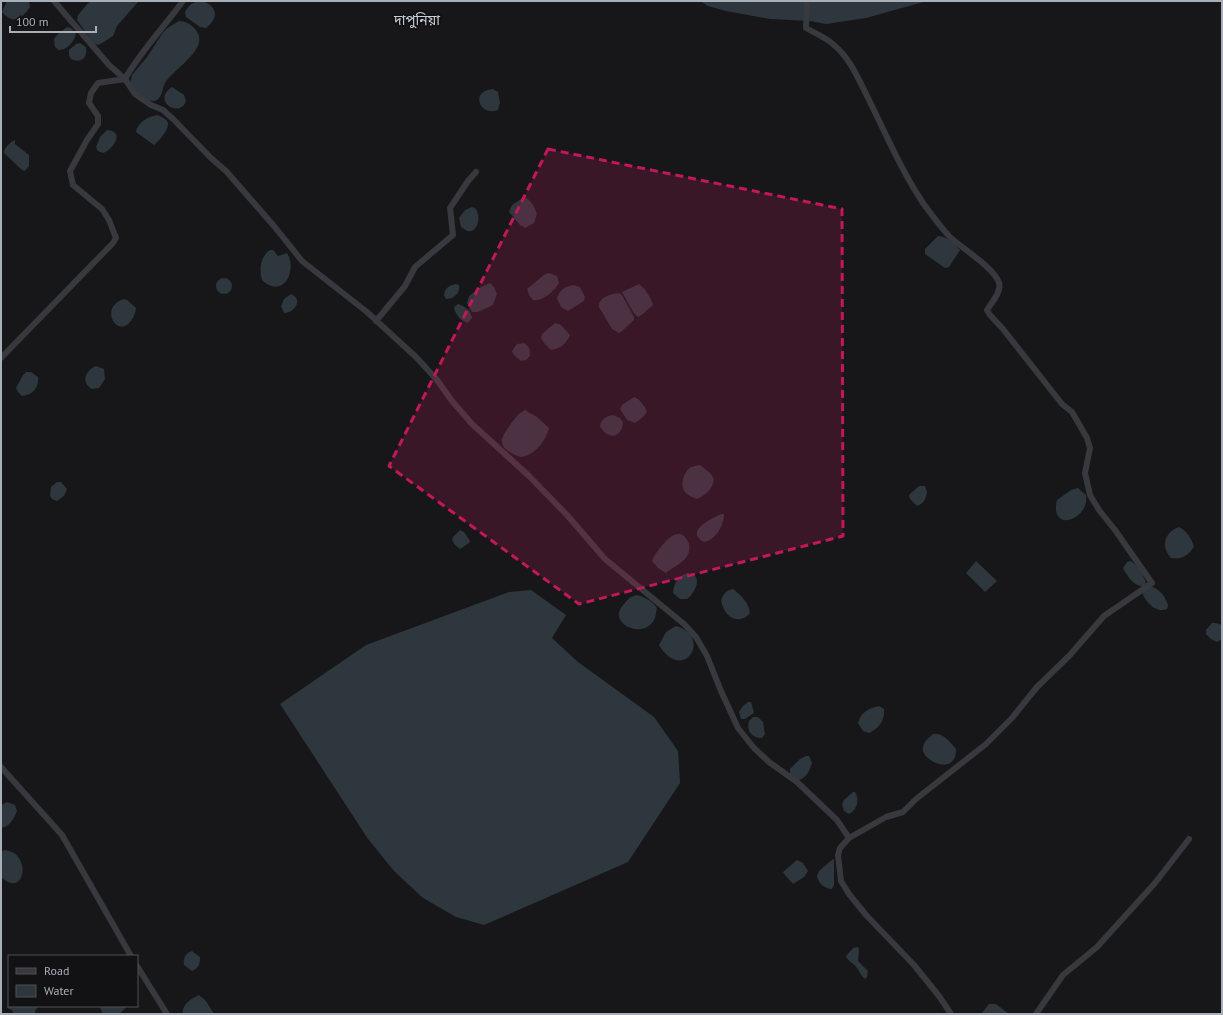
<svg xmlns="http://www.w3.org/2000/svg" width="1223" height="1015" font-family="'PT Sans','Noto Sans Bengali',sans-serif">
  <rect width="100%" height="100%" fill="#171719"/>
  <path fill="#2d373d" d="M7,1H29L30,7C22,19 13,25 2,12Z
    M90,1H138V2L117,26L113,36L102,43L98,45L93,43L77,20L78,15Z
    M202,1C218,6 219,18 206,28L200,27L186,17L185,12C189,5 193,1 202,1Z
    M700,1H927L866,18L826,24L810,21L770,19L726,11L708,6Z
    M179,21C185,21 191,24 195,29C212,48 174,68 165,83C162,88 163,96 157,100C147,105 135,90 130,83L132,75L147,57L162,34L166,29Z
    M67,27L71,28L76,34C74,41 68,50 59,50L55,47L54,39L57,35Z
    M80,43L86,47C88,58 81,64 71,59L69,55V50L76,44Z
    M172,87L184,95L186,101C180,119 151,101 172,87Z
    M493,89L498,92L500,103L498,110C480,117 469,91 493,89Z
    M158,115C161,117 167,119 168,123C169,130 159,141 154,145L136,132C137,123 148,116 158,115Z
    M107,130C125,131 114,149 103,153L98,151L96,147L100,137Z
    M15,140V144L29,155V166L25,171L22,170L4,153C4,148 11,141 15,140Z
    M524,197C531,199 535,208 537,214L534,223L525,228L520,225L509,212L512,205Z
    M472,207L475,208C482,216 478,233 467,231C465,230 463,228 461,227L459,218L465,210Z
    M938,236C948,237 954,243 960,250L949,267L945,268L925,254V249Z
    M270,250H273L278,256L287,253C298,270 283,300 262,280C259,269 260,257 270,250Z
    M549,273L557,276L559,283C555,290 543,302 533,300L529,295L527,289L545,274Z
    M216 286a8 8 0 1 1 16 0a8 8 0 1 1-16 0Z
    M490,283L494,287L497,294L493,305L478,312H472L467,303L469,296L481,287Z
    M456,284L459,285C460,291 457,295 452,298L446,299L444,295C445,288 448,286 456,284Z
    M639,284C645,288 651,298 653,305L643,314L638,317L633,312L622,292Z
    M573,285L580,287L585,297L584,301L568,311L561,307L557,299C559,290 564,287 573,285Z
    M619,293L622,295L634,317V320L622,331L619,333L612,329L599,307C598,297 611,294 619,293Z
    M291,294C304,300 294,313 284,313L281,306L284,299Z
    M124,299L127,300L136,308C135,314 134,318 129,323C116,337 99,307 124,299Z
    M458,304C465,306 471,311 472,318L468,323C461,321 455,315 454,307Z
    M555,323L561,325L570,335C567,343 560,349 551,350L544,343L541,338L542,334Z
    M524,343C530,347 530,349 530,356L526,360L521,361L513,354L512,351L517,344Z
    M96,366L104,369L105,379L99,388L92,389C80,382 86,370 96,366Z
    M26,372H31L38,377C39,388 33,395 22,396L18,392L16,388L23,375Z
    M634,397C640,399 645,406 647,412L642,418L635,423L627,420L620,409L622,405Z
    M525,410L537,417L549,428C546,441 535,455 521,457C514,455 500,449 502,439C503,435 506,431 508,428C513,421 517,414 525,410Z
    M613,415L620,418L623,422C622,439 607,440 600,426C601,419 606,416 613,415Z
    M700,465L710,473L714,479C713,489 706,495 697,499C693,498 689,496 686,493C679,487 683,472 691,467C693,466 697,466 700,465Z
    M57,482H61L67,489L64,496L57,501L52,499L50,496L51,487Z
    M919,486H925L927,492C926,498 924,504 917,506L910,499L909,495Z
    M1078,488L1086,495C1090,520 1049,534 1057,500L1071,490Z
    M721,514H724C724,525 716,540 704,542C684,531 711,519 721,514Z
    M1179,527C1187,531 1191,538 1194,546C1189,556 1181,560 1171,558C1160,546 1165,532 1179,527Z
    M460,530L464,532L470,541L469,543L460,549L455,545L452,540L453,537Z
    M681,534C685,536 687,539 689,544C692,560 676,565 666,573L658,568L652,561C654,554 668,537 674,535C676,534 678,534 681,534Z
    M976,561L997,581L985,592L966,573Z
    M1130,561C1138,564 1144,576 1146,583L1145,586C1135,588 1127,576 1123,568L1127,562Z
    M687,573C704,574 696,592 687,599H680L673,593C674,582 678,577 687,573Z
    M1150,586C1160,589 1165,596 1168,605L1167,609C1156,614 1144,601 1142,591Z
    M733,589C741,595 749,603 750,613C743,622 731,621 725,611C723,608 722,604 721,601C723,594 725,591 733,589Z
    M531,590L566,615L552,638L578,662L654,717L678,751L680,783L628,862L484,925L456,917L423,898L394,871L368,839L280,704L366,645L509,592Z
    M637,595C645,597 652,601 657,608C656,611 656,615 655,618C647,638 616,628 619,612C620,609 622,606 624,604C628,599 631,596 637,595Z
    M1212,623H1216L1222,625V639L1217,642L1211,639L1206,634V630Z
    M676,626C710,636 688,675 667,655C664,652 661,649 659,645L666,632Z
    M748,702H751L754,713L745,719H741L739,712L743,706Z
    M879,706L884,709C885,720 879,729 869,733L863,731L858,723C860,713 869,708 879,706Z
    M753,717H758L763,722L765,734L762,738C752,738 746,731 749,721Z
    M933,734C944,733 949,741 956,749C957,778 919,760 923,747C924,741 929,738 933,734Z
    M806,756H809L812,763C810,770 806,779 798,780L790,774V769L800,759Z
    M853,792H855C860,800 857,810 849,814L844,811L842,804L844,800Z
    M7,802L15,805L17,811C14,818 10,827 1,828V805Z
    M4,850C33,852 25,900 1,877V852Z
    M833,859L834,860V885L832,889C825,889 818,883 817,876L819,871Z
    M797,860L803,863L808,871L804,877L793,884L785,875L783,872Z
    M858,947L859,949L858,961L868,971L867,977L865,979C861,976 860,972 857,968C854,963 848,962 846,956L853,948Z
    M192,951L200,957C200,964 199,968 192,971L184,965C183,959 185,953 192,951Z
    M199,995L206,1001L214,1014H183C181,1005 192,998 199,995Z
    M989,1004H996L1009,1014H981Z
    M17,1006H39L35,1011V1014H13L12,1010L7,1008V1007Z
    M99,1006H128L119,1014H103Z"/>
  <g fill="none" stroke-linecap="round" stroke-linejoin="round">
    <path stroke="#38393e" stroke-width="6" d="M54,1L109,65L125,79L135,94L151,105L163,110L173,119L211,158L226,171L274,226L302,261L367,312L417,358L437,380L452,401L472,424L529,476L567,515L605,559L684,624L696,637L707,656L721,691L738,728L754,748L769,762L797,782L837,820L849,838L840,848L838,855L841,881L849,894L866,915L914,965L939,996L951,1014
      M807,1L806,28C815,33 827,38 834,45C850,58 859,80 868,98C886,134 901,170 923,203C931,214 939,225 949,236C961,248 995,268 999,283C1002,292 991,303 987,310L990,315L1003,329L1062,404L1072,412L1087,438L1090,448L1085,473L1090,495L1099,510L1115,530L1152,583L1104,616L1069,656L1037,687L1012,718L986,744L916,799L903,812L886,817L849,838
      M376,321L405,286L415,267L453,235L450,208L468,181L476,172
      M1,358L113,243L116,238L109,220L102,209L73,185L70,171L87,140L98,124V116L89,103L91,93L98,83L125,79C140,52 164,27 183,1
      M1,767L62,835L131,956
      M137,966L167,1014
      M1036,1014L1063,975L1097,947L1155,883L1189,839"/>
  </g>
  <path fill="#c2185b" fill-opacity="0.2" stroke="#c2185b" stroke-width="3" stroke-dasharray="8 5" stroke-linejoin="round" d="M548,149L842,209L843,536L579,604L389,466Z"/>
  <g text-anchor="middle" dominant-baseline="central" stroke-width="4" stroke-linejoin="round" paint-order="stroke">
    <g font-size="14" fill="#caced5" stroke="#121214">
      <text x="417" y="20">দাপুনিয়া</text>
    </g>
  </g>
  <rect width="1223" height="1015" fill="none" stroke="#a9afb9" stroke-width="4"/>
  <rect x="8" y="955" width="130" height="52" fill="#121214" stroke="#4e5156"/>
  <rect x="16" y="968" width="20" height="6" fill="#38393e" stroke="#4e5156"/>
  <text x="44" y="975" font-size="12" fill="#a9afb9">Road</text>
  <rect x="16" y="985" width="20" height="12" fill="#2d373d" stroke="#4e5156"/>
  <text x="44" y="995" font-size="12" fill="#a9afb9">Water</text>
  <path d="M10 26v6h86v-6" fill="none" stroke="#a9afb9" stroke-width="2"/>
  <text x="16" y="26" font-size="12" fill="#a9afb9" stroke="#121214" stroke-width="3" paint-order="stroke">100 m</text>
</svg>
